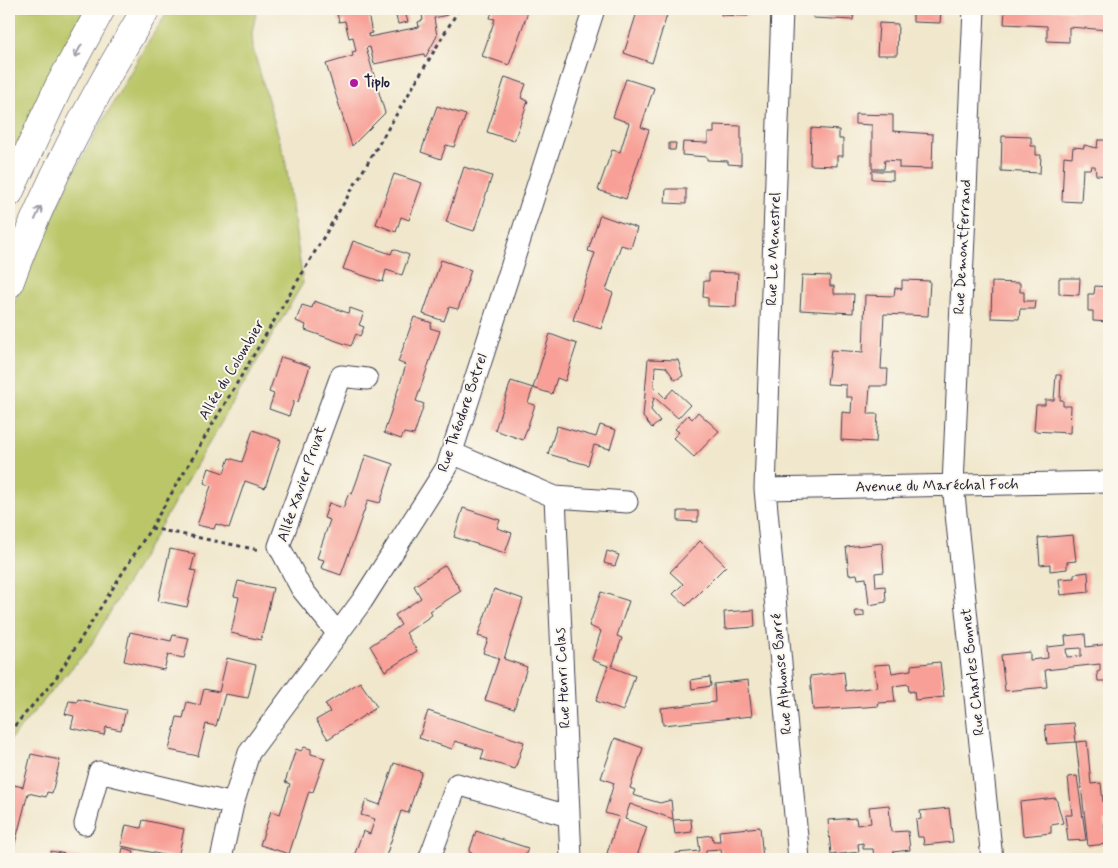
<svg xmlns="http://www.w3.org/2000/svg" width="1118" height="868" font-family="Mynerve,sans-serif">
  <rect width="100%" height="100%" fill="#fbf7ec"/>
  <filter id="ink" filterUnits="userSpaceOnUse"><feTurbulence type="fractalNoise" baseFrequency=".02" numOctaves="2"/><feDisplacementMap in="SourceGraphic" scale="10" xChannelSelector="R" yChannelSelector="G"/><feConvolveMatrix kernelMatrix="1 2 1 2 8 2 1 2 1" color-interpolation-filters="sRGB"/></filter>
  <filter id="wash" filterUnits="userSpaceOnUse"><feTurbulence type="fractalNoise" baseFrequency=".0096" numOctaves="4" result="noise"/><feDisplacementMap in="SourceGraphic" scale="20" xChannelSelector="R" yChannelSelector="G"/><feGaussianBlur stdDeviation="1.12" result="paint"/><feColorMatrix in="noise" values="0 0 0 0 0 0 0 0 0 0 0 0 0 0 0 0 0 1.4 0 .05"/><feComposite in="paint" operator="in"/></filter>
  <g filter="url(#wash)">
    <rect width="100%" height="100%" fill="#f0e7cc"/>
    <path fill="#bac668" stroke="#6e7452" d="M9,9H85L9,171Z
      M170,9H257L252,32L253,49L285,158L303,283L89,648L9,741V314L70,179L146,45Z"/>
    <g id="blocks">
      <path fill="#f8a097" fill-rule="evenodd" d="M336,9H367L372,33L368,34L369,37L419,27L418,22L423,20L421,9H451L447,15L434,18L437,36L425,58L424,54L374,64L370,47L366,48L385,113L352,146L326,64L353,56L352,52L356,51L353,37L349,38L345,21L339,22Z
        M394,9H404L408,22L398,24Z
        M493,9H529L509,65L482,56L495,19L490,18Z
        M638,9H660L668,12L652,63L624,53Z
        M722,9H749L748,16L721,15Z
        M814,9H854L853,20L813,18Z
        M908,9H941L940,23L913,22V12H908Z
        M1005,9L1102,11V9H1109V30L1069,27V42L1047,41V26L1004,24Z
        M879,23L898,24L897,55H877Z
        M505,77L526,84L521,98L528,101L514,141L487,132Z
        M626,79L654,88L641,127L649,130L626,199L598,190L612,150L620,152L629,123L613,117Z
        M437,106L466,115L454,147L446,145L441,159L421,152Z
        M855,114L893,115V131L933,134L932,169L899,168V161L885,160L884,169H872V125L855,124Z
        M714,125L741,126V165L728,164V161L707,160V157L682,155L683,142L708,143V133H714Z
        M811,128L839,130V139H843V156H837V166L810,165Z
        M1002,136L1031,137V146H1036V155H1041L1040,173L1001,171Z
        M1098,140H1109V176L1096,175L1095,166H1091L1090,169H1083L1081,202L1062,201L1064,156L1072,157L1073,147L1084,148V145L1097,148Z
        M669,143H676L675,150H669Z
        M464,167L492,176L474,231L446,222Z
        M872,171H893V180L872,179Z
        M394,174L422,183L409,220L401,217L396,232L376,224Z
        M666,189H686V204L665,203Z
        M600,215L637,228L631,248L621,245L606,290L613,293L601,329L573,320L595,253L588,251Z
        M353,241L391,254L393,249L409,255L402,275L386,270L383,282L343,269Z
        M441,260L471,270L458,309L449,307L444,321L423,314Z
        M709,272L738,273L736,307L708,306V298L703,297L704,281H709Z
        M802,275L830,276V286H834V294H854L853,313L800,310Z
        M1059,278H1080L1079,295L1059,294Z
        M902,280L930,281L928,316L884,314L881,369H888L887,386H870L868,414H878L876,442L841,440L842,412L851,413L852,397H846V385L827,384L831,350L863,352L865,295L894,296L895,288L902,289Z
        M992,282L1020,283V292H1024V301H1036L1035,309H1020L1019,319L991,318Z
        M1095,286L1109,287V322L1093,321V311H1088V294H1094Z
        M314,301L348,313L350,308L364,313L359,325L364,327L360,336L356,334L351,346L305,330L306,325L296,321L302,305L312,308Z
        M414,317L432,323L430,328L440,331L416,401L424,404L414,435L404,433L401,439L384,433L406,365L398,362Z
        M550,334L577,344L565,381L557,378L552,394L533,388Z
        M281,357L310,366L298,402L294,401L289,416L269,409L274,394L269,392Z
        M648,359L678,360L683,376L675,380L666,367L655,366L654,387L665,398L673,389L690,405L678,418L654,397L651,410L660,421L652,428L643,417Z
        M1056,375H1061L1060,400H1063V406H1071L1070,433L1034,431L1036,405H1045V400H1054Z
        M511,381L533,388L528,403L535,405L523,440L495,430Z
        M698,412L719,431L694,457L673,438L679,432L675,429L688,415L692,419Z
        M600,425L616,430L610,449L594,445L588,465L548,454L557,426L596,437Z
        M253,430L281,440L265,488L245,481L229,528L216,524L214,529L197,525L211,486L204,483L209,468L224,473L229,458L242,462Z
        M366,455L393,464L380,503L368,500L341,575L321,568L324,560L317,558L330,520L324,518L329,503L343,508L349,493L352,494Z
        M463,508L500,520L497,528L512,533L505,553L454,537Z
        M678,511H698V522L678,521Z
        M1073,535L1076,561L1067,562V569L1050,571V564L1040,565L1038,538Z
        M700,541L726,566L686,606L673,594L683,584L670,572Z
        M882,543L884,572L875,573L876,587L885,586L886,602L869,605L866,578L858,579L857,574L849,575L846,547Z
        M170,549L195,554L191,570L196,571L187,607L158,601Z
        M607,551L619,555L615,566L604,563Z
        M445,565L461,591L430,611L432,615L406,633L417,651L385,671L370,646L401,625L395,615L421,598L414,586Z
        M1088,572L1089,592L1061,595L1059,579L1074,578V574Z
        M238,581L273,588L261,640L231,633L239,597L234,596Z
        M494,589L523,599L504,659L527,667L514,709L485,700L499,658L483,653L488,639L478,636Z
        M601,592L629,601L617,636L622,638L612,667L635,676L623,711L596,701L608,666L592,660L601,631L589,626Z
        M754,610L755,627L725,629L724,612Z
        M855,611H864V616L856,617Z
        M130,632L171,641L173,635L189,638L184,658L168,655L164,670L124,661Z
        M1085,634L1086,647L1109,644V685L1107,686L1106,681H1098L1097,672L1100,671V664L1045,670L1047,687L1005,691L1001,655L1030,652V660L1048,658L1047,647L1066,645L1065,636ZM1081,648V656L1067,657L1066,649Z
        M227,658L256,665L248,698L225,694L216,726L206,724L198,756L169,750L177,717L183,718L187,702L200,705L204,689L219,692Z
        M940,662L944,697L915,700L914,691L909,692L908,684L893,686L895,702L878,703L879,706L865,707L813,710L810,676L844,672L846,691L877,687L874,665L890,664L892,673L911,670V665Z
        M710,677L711,686L692,689L691,680Z
        M748,680L752,716L663,725L661,708L715,702L714,684Z
        M360,682L377,707L328,739L316,720L330,712L325,704Z
        M78,699L126,710L121,730L106,727L104,735L71,728L74,716L65,714L69,701L77,702Z
        M428,711L524,742L515,769L481,759L484,750L455,741L452,749L419,738Z
        M1074,723L1076,742L1047,744L1045,725Z
        M615,738L643,748L630,788L635,790L633,795L660,803L671,800L673,819L630,804L625,819L647,827L636,859H625L607,853L619,817L605,813L614,783L601,778Z
        M1087,741L1091,784L1101,783L1103,802L1109,801V821H1104L1106,844L1088,846L1076,742Z
        M304,747L311,749V754L325,758L313,792L309,791L289,854L260,845L271,811L280,814L290,784L285,782L296,749L301,751Z
        M31,754L60,760L52,793L47,792L46,797L28,793L11,859H9V784L23,787Z
        M394,763L422,772L408,813L401,811L385,859H353L363,831L370,834L375,819L361,815L366,800L380,805Z
        M1077,776L1086,840L1068,841L1065,815H1072L1068,777Z
        M1056,798L1063,823L1051,825V833L1023,836L1020,802Z
        M889,805L891,832L908,831L910,850L893,852L894,859H874L873,849H863V843L858,844L859,852L831,855L828,820L856,818L857,825L871,823L869,807Z
        M949,808L953,842L924,845L923,837H918L917,830L916,820L921,819L920,811Z
        M691,819L692,832L675,834L673,820Z
        M143,820L184,829L178,858L121,846L126,825L141,828Z
        M760,827L763,859L722,858L721,849L706,850V855L697,856V859H677L676,853L700,851L698,837L712,835L713,841H720L719,831Z
        M476,831L528,848L524,859H484V857L469,852Z
        M123,848L134,851L132,859L121,857Z
        M51,851L84,858V859H49Z"/>
    </g>
  </g>
  <g filter="url(#ink)">
    <use href="#blocks" fill-opacity="0" stroke="#414051" stroke-width="1"/>
    <g fill="none" stroke-linecap="round" stroke-linejoin="round">
      <defs>
        <path id="minor" d="M782,9L765,489L799,859
          M974,9L953,485L992,859
          M452,453L555,497L627,502
          M765,489L1109,482
          M555,497L571,859
          M338,634L301,588L279,546L341,376L367,379
          M85,824L99,772L233,804
          M430,857L457,784L568,816
          M221,859L233,804L249,753L362,601L447,467L594,9"/>
        <path id="primary" d="M9,193L59,86L101,9
          M9,284C44,187 93,97 146,9"/>
      </defs>
      <use href="#minor" stroke="#414051" stroke-width="23"/>
      <use href="#primary" stroke="#414051" stroke-width="29"/>
      <path stroke="#414051" stroke-width="3" stroke-dasharray="4 4" stroke-linecap="butt" d="M151,528L259,550
        M9,732L54,681L151,528L459,9"/>
      <use href="#minor" stroke="#fff" stroke-width="21"/>
      <use href="#primary" stroke="#fff" stroke-width="28"/>
    </g>
    <defs><path id="oneway-shaft" d="M-6 0H5M1.5-3L5.5 0L1.5 3" fill="none" stroke-width="1.6" stroke-linecap="round" stroke-linejoin="round" transform="scale(1.25)"/></defs>
    <g stroke="#9c9ca7">
      <use href="#oneway-shaft" transform="translate(78 51) rotate(119)"/>
      <use href="#oneway-shaft" transform="translate(38 213) rotate(-66)"/>
    </g>
  </g>
  <circle fill="#b5179e" stroke="#fbf7ec" stroke-width="2" cx="354" cy="83" r="5"/>
  <g text-anchor="middle" dominant-baseline="central" stroke-width="4" stroke-linejoin="round" paint-order="stroke">
    <g font-size="15" font-weight="bold" fill="#22223b" stroke="#fbf7ec" text-anchor="start">
      <text x="364" y="83">Tiplo</text>
    </g>
    <g font-size="15" fill="#22223b" stroke="#fbf7ec">
      <text transform="translate(963 247) rotate(-87)">Rue Demontferrand</text>
      <text transform="translate(774 249) rotate(-88)">Rue Le Menestrel</text>
      <text transform="translate(232 370) rotate(-59)">Allée du Colombier</text>
      <text transform="translate(463 413) rotate(-71)">Rue Théodore Botrel</text>
      <text transform="translate(302 484) rotate(-71)">Allée Xavier Privat</text>
      <text transform="translate(937 486) rotate(-1)">Avenue du Maréchal Foch</text>
      <text transform="translate(973 672) rotate(-96)">Rue Charles Bonnet</text>
      <text transform="translate(782 674) rotate(-95)">Rue Alphonse Barré</text>
      <text transform="translate(563 678) rotate(-93)">Rue Henri Colas</text>
    </g>
  </g>
  <rect width="1118" height="868" fill="none" stroke="#fbf7ec" stroke-width="30"/>
</svg>
